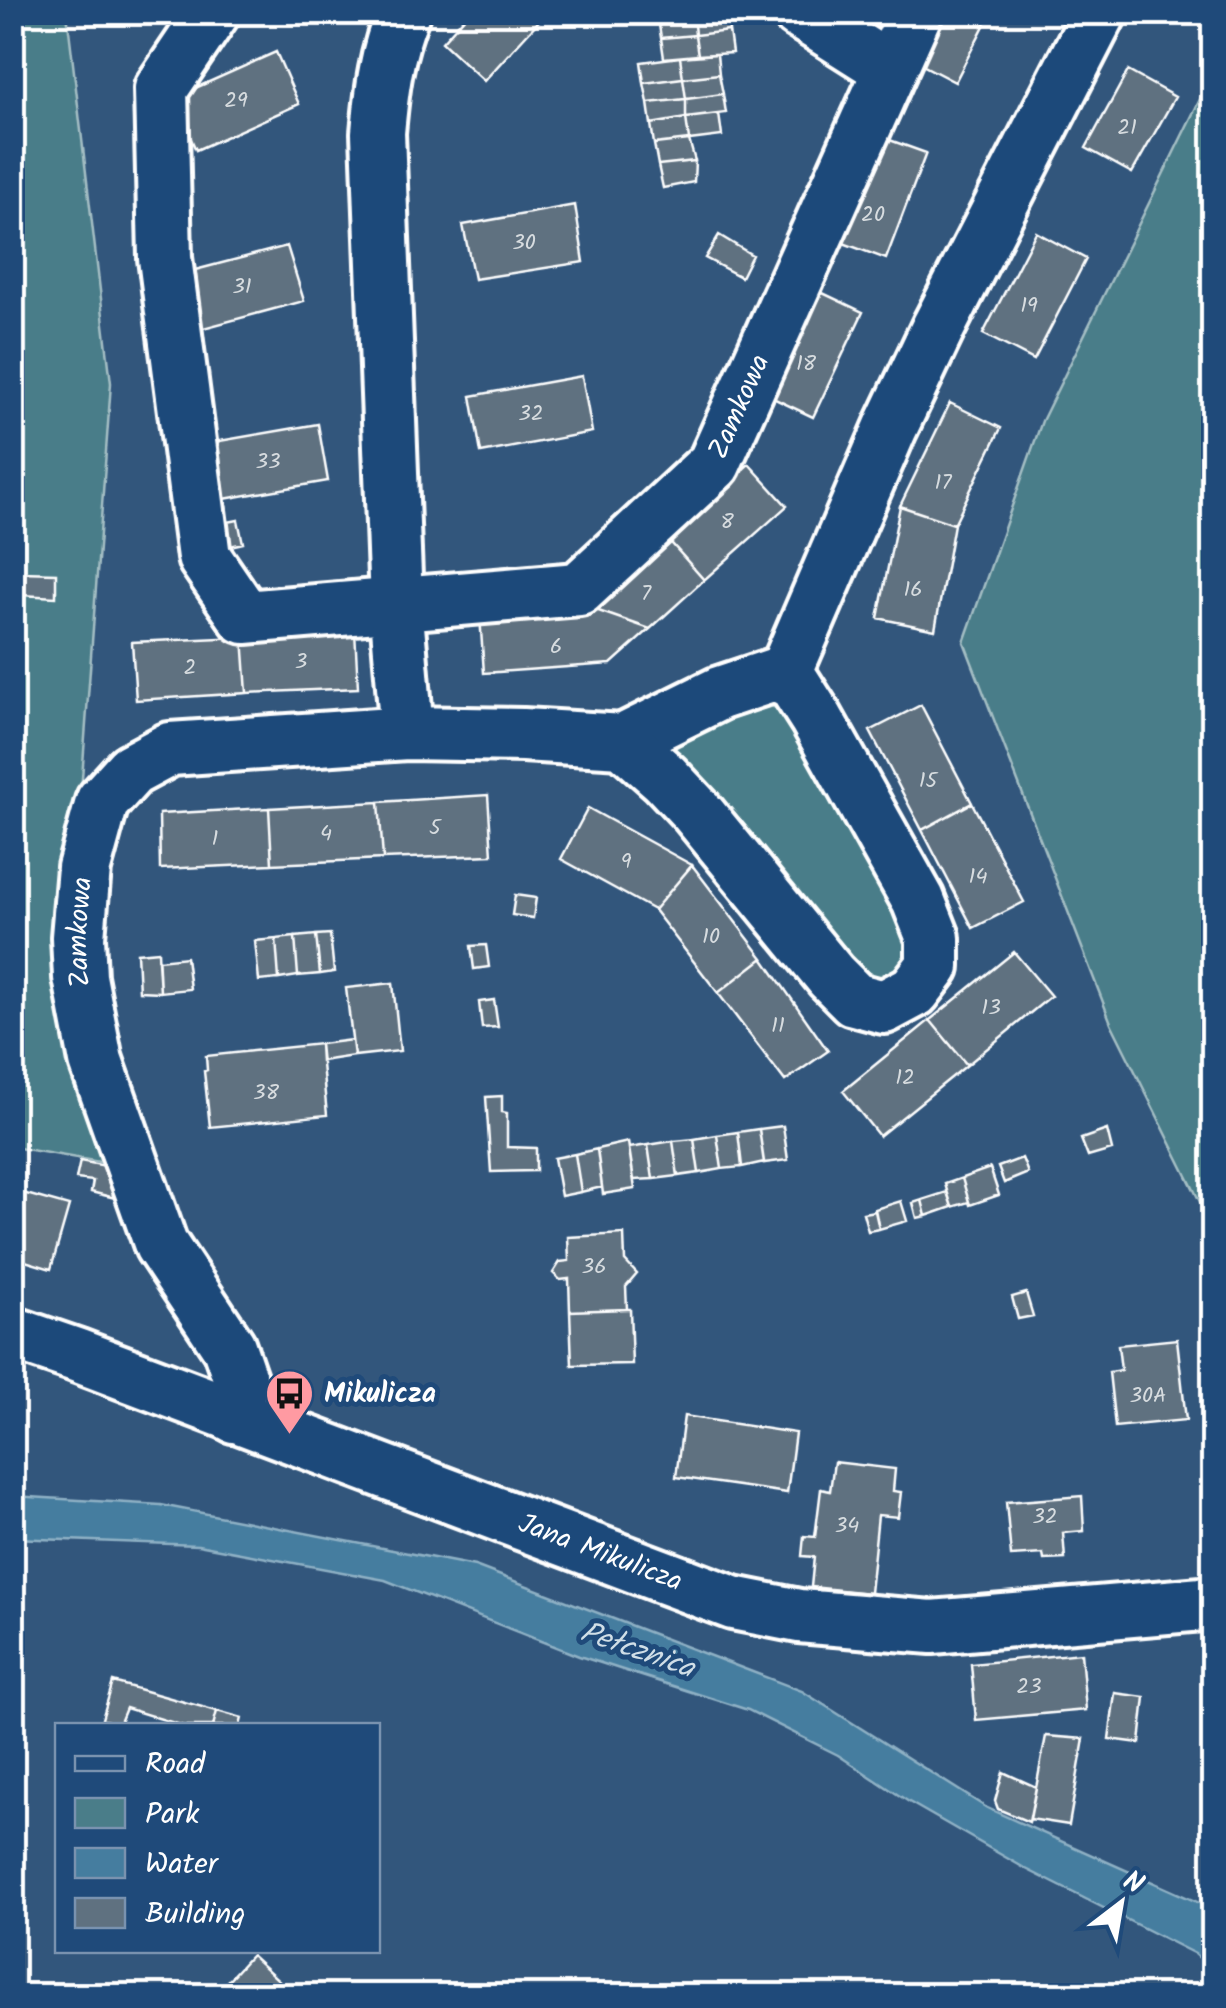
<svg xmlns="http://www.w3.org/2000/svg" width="1226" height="2008" font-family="Kalam,sans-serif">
  <rect width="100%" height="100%" fill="#32567c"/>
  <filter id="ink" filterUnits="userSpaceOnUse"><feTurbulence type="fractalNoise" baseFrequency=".01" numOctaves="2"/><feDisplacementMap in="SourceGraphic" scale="20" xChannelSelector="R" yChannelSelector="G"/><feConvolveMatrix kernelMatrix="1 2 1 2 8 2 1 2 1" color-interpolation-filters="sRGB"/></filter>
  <g filter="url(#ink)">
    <path fill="#4a7d89" stroke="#a4bec4" stroke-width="2.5" d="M12,13H67L111,383L81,792L111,1164L13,1147Z
      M1213,57V1228L1111,1023L964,642L1042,421L1206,87Z
      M753,705L774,707L795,717L888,883L911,954C887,988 878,982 842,971L666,743Z"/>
    <path fill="#457d9f" stroke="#8fb1c5" stroke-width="2.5" d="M13,1496L161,1505L475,1566L802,1691L987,1808L1213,1909V1970L1195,1954L1026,1869L909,1802L838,1755L748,1710L579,1656L385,1580L198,1545L13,1538Z"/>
    <path fill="#5f7180" stroke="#fff" stroke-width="2.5" d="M469,12H547L484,81L442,42Z
      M727,12L729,31L695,35L693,14Z
      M932,12H991L955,82L909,58Z
      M693,14L695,35L661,38L658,18Z
      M729,31L732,53L698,55L695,35Z
      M695,35L698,55L664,58L661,38Z
      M276,52L299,104L196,150L173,98Z
      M717,54L719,74L683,78L680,57Z
      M680,57L683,78L644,83L641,62Z
      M1128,71L1175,97L1132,173L1086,148Z
      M719,74L723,94L686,99L683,78Z
      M683,78L686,99L648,103L644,83Z
      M723,94L726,113L686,118V99Z
      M686,99V118L651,124L648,103Z
      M719,114L722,136L689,140L686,118Z
      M686,118L689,140L654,144L651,124Z
      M873,134L926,153L886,259L835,240Z
      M689,140L695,161L658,165L654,144Z
      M695,161L694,182L663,188L658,165Z
      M575,205L584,262L474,279L463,225Z
      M1036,232L1086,259L1034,360L983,334Z
      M719,235L752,255L741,277L705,258Z
      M287,246L304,301L196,330L180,274Z
      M810,287L863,312L813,417L760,392Z
      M582,376L592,432L481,453L471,396Z
      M950,403L1001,428L954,524L900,506Z
      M318,424L328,481L218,500L208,443Z
      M749,464L787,506L704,580L666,537Z
      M900,506L954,524L935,630L878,618Z
      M238,520L243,543L226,547L223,523Z
      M666,537L704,580L650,629L587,607Z
      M21,572L56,573V597L21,595Z
      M587,607L650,629L611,664L484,673L480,616Z
      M355,630L358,688L247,693L243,637Z
      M243,637L247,693L136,700L132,642Z
      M921,705L972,803L922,830L870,731Z
      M488,795L492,855L383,859L379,802Z
      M379,802L383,859L272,864L269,808Z
      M972,803L1024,902L973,928L922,830Z
      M269,808L272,864L160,869L159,814Z
      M588,808L692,865L654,910L561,859Z
      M692,865L763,958L718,993L654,910Z
      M515,895L536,898L533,918L512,915Z
      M330,934L334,972L320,974L316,935Z
      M316,935L320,974L298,976L295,937Z
      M295,937L298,976L279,979L276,939Z
      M276,939L279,979L259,981L255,941Z
      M486,945L489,967L474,969L471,946Z
      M158,951L160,992L139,991L137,953Z
      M1014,952L1051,996L967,1065L930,1020Z
      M186,957L190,989L160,992L158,960Z
      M763,958L828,1051L785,1081L718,993Z
      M393,983L400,1051L354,1056L346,988Z
      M494,1000L498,1027L482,1028L479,1002Z
      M930,1020L967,1065L879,1136L843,1091Z
      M352,1040L354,1056L321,1061L320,1044Z
      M320,1044L327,1115L210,1127L204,1071L207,1070L206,1056Z
      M502,1096V1112L507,1113V1147L536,1148V1171L491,1172L486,1097Z
      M783,1126L788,1160L764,1163L759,1129Z
      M759,1129L764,1162L742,1167L738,1132Z
      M1107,1130L1112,1150L1088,1157L1081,1139Z
      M738,1132L742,1167L722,1169L717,1135Z
      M717,1135L722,1169L699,1173L694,1139Z
      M694,1139L699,1173L678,1176L673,1141Z
      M673,1141L678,1176L653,1179L648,1145Z
      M628,1142L635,1189L603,1194L597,1149Z
      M648,1145L653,1179L634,1180L629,1148Z
      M597,1149L602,1187L581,1192L575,1154Z
      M575,1154L581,1192L561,1196L554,1158Z
      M1022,1158L1028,1173L1004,1183L998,1167Z
      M80,1161L111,1167L123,1200L91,1192L93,1181L76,1179Z
      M990,1168L999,1195L970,1205L962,1178Z
      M962,1178L969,1202L952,1207L945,1184Z
      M12,1190L69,1206L51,1269L12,1257Z
      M947,1192L952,1207L926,1216L922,1200Z
      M922,1200L926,1216L917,1218L913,1203Z
      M901,1201L907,1221L879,1229L875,1209Z
      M875,1211L879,1229L868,1231L863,1213Z
      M624,1234L625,1261L637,1274L626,1287L627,1309L570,1311L569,1279L560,1280L553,1273L560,1262L569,1261L568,1237Z
      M1026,1293L1033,1316L1018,1319L1012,1297Z
      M627,1309H630L632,1364L572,1365L570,1311Z
      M1177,1339L1186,1420L1115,1427L1109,1372L1121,1370L1118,1345Z
      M684,1416L795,1433L787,1493L676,1477Z
      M834,1462L895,1469L893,1491L901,1492L898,1517L878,1515L870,1593L811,1587L814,1557L802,1556L804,1536L815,1537L821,1489L830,1491Z
      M1082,1496L1084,1531L1063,1533L1065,1559L1044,1560L1043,1554L1011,1556L1006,1502Z
      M1081,1653L1086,1710L976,1720L971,1664Z
      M113,1682L217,1711L213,1726H184L126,1708L119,1725L102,1719Z
      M1115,1693L1145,1697L1140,1743L1109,1739Z
      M217,1711L242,1718L240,1726H213Z
      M1046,1736L1084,1739L1069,1825L1030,1819Z
      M1003,1772L1036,1787L1029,1822L998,1809L995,1801Z
      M251,1955L295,1995L222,1996L218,1991Z"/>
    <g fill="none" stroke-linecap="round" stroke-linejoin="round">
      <defs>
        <g id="minor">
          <path id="s1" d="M213,12L161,89L165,258L204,557L245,617L579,589L714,464L916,12"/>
          <path d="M403,12C386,55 382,88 378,133L396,603L407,733"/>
          <path d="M799,12L889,69"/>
          <path d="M623,741L720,693L786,671"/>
          <path id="s2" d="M12,1333L76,1355L733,1603L799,1616L932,1627L1214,1603"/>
          <path id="s3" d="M234,1416L241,1382L229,1347L161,1245L96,1061L80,977L78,937L84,868L102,802L131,770L170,749L407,733L523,735L623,741L665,778L696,811L831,976L854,999L884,1007L914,991L933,966V938L918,900L816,718L786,671L891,427L939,326L1100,12"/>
        </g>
      </defs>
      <use href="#minor" stroke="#fff" stroke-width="60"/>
      <use href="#minor" stroke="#1f4a7a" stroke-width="52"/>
    </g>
  </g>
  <defs>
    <symbol id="bus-pin" viewBox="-11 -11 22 30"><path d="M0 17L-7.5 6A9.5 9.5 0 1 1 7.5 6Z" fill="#ff9aa2" stroke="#1f4a7a"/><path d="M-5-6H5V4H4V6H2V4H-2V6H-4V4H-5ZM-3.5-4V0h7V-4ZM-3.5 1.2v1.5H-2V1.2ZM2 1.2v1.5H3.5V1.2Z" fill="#111"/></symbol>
  </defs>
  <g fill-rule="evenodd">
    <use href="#bus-pin" x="262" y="1366" width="55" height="75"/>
  </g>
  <g text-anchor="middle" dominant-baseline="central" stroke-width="10" stroke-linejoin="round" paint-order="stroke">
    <g font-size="22" fill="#d7dcdf">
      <text x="236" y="101">29</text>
      <text x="1127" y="128">21</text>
      <text x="873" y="215">20</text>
      <text x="524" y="243">30</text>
      <text x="242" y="287">31</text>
      <text x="1029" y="306">19</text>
      <text x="806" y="364">18</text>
      <text x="531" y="414">32</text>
      <text x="268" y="462">33</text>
      <text x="943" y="483">17</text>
      <text x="727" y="522">8</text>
      <text x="913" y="590">16</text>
      <text x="646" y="594">7</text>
      <text x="556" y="647">6</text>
      <text x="301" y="662">3</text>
      <text x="190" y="668">2</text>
      <text x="928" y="781">15</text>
      <text x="435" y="828">5</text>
      <text x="326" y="834">4</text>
      <text x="215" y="839">1</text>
      <text x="626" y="862">9</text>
      <text x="978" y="877">14</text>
      <text x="711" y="937">10</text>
      <text x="991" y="1008">13</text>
      <text x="778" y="1026">11</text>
      <text x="905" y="1078">12</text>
      <text x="266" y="1093">38</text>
      <text x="594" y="1267">36</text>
      <text x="1148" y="1396">30A</text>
      <text x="1045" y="1517">32</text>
      <text x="847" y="1526">34</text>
      <text x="1029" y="1687">23</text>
    </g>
    <g font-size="28" fill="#fff" stroke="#1f4a7a">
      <text stroke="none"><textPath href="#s1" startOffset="1218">Zamkowa</textPath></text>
      <text stroke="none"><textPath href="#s3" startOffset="520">Zamkowa</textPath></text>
      <text stroke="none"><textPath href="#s2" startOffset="628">Jana Mikulicza</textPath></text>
    </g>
    <g font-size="28" font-weight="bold" fill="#fff" stroke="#1f4a7a" text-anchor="start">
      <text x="324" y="1394">Mikulicza</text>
    </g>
    <g font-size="30" font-style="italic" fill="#d0dee7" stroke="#1f4a7a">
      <text transform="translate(637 1651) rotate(19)">Pełcznica</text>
    </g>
  </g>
  <rect width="1226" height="2008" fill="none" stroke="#1f4a7a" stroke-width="50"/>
  <rect x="25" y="25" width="1176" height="1958" fill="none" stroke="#fff" stroke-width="4" filter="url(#ink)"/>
  <rect x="55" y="1723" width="325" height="230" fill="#1f4a7a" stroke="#7992af" stroke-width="2.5"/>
  <rect x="75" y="1756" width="50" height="15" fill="#1f4a7a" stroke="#7992af" stroke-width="2.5"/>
  <text x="145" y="1773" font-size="30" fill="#ffffff">Road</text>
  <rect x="75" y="1798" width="50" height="30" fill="#4a7d89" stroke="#7992af" stroke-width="2.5"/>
  <text x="145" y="1823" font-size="30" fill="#ffffff">Park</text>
  <rect x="75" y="1848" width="50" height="30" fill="#457d9f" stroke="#7992af" stroke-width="2.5"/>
  <text x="145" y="1873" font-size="30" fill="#ffffff">Water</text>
  <rect x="75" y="1898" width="50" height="30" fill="#5f7180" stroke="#7992af" stroke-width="2.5"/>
  <text x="145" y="1923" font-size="30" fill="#ffffff">Building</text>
  <g transform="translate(1121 1903) rotate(31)" stroke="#1f4a7a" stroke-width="8" paint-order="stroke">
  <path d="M0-8L18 38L0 25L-18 38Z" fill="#ffffff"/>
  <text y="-15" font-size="28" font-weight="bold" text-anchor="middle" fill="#ffffff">N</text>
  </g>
</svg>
